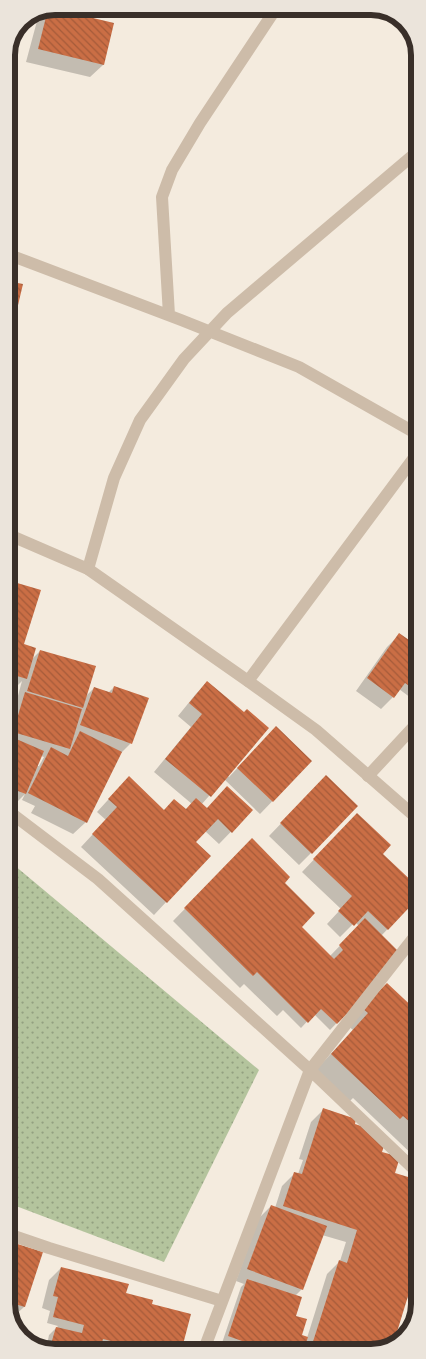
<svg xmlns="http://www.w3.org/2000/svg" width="426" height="1359" font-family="'Exo 2',sans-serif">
  <defs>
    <pattern id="park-dots" width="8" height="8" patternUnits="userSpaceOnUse" patternTransform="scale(1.25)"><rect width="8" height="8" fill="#b4c49d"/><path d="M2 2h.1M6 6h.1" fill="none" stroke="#93a080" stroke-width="1.8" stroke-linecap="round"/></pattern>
    <pattern id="building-back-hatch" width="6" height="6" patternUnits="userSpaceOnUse" patternTransform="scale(1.25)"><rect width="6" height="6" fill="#ca6e45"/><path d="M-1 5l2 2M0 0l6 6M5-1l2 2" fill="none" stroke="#a55b3a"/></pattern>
  </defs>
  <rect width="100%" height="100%" fill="#f4ebde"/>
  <path fill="url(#park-dots)" d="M8,860L259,1070L164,1262L8,1203Z"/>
  <path fill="#0003" fill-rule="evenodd" d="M49,9L112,24L103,65L90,77L26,62L37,21Z
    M7,282L22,285L7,350Z
    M7,581L39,590L23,645L31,660L40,651L85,697L94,688L108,693L114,687L147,699L130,744L119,755L86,822L73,834L31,813L35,806L22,800L25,794L13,806L7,804V725L13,706L16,703L22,681L13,690L7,688ZM41,756L44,757L39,766H37Z
    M399,635L419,649V697L415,701L399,689L393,697L381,709L356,691L387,647Z
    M207,682L228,776L229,777L264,740L311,761L260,814L224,779L201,805L206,810H252L219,844L205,831L189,847L209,856L154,915L81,847L106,820L97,812L117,790L164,811H185L192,804L154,772L191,727L178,716L195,695Z
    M314,789L311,853L299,865L269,836Z
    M345,827L381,854L419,890V896L381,936L375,983L330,1030L314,1014L301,1028L283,1010L277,1016L244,984L240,988L173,921L252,840L283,883L300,927L330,956L359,926L355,922L340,937L327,924L341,909L302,872Z
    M419,969V976L416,973Z
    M387,984L419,1015V1027L412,1036L415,1039L419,1035L420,1162L353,1098L349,1102L315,1071L353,1030L347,1025Z
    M323,1110L354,1124L380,1153L393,1173L411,1198L420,1200V1291L411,1299L406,1298L391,1346L384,1351L249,1352L222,1343L241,1287L244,1284L236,1281L259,1218L271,1206L275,1208L282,1186L295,1173L298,1174L303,1160L299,1159L311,1122ZM322,1235L346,1242L340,1261L327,1274L307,1338L301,1336L295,1316V1296L302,1289Z
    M8,1242L41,1253L24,1307L12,1318H14L12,1324L8,1317Z
    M61,1268L150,1305L189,1315L180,1352L51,1353L26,1342L28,1340L47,1345L49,1335L58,1326L47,1323L50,1311L42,1308L49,1280Z"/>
  <path fill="url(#building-back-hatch)" d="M51,8L114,23L104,65L38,49L48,9Z
    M7,281L23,284L7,352Z
    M7,580L41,590L24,644L36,648L27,679L7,673Z
    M399,633L419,647V693L405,683L394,698L367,678Z
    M40,650L96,666L83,708L27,691Z
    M207,681L244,712L247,709L269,728L211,797L165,759L202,714L189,703Z
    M114,686L149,698L132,744L80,725L94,687L112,693Z
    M25,692L82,709L70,749L13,732Z
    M276,726L312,761L273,802L237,768Z
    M80,731L122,752L87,823L28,793L51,747L68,756Z
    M7,735L44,751L26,794L7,787Z
    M326,775L358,806L312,854L280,823Z
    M129,776L164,810L174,799L186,809L196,798L207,808L227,786L253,810L232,833L218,819L196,842L211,856L167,903L92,834L117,807L108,799Z
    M357,813L391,845L383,854L419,888V897L388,930L368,911L354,926L338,911L352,896L313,859Z
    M252,838L290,877L285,883L315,913L302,927L334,959L343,950L339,945L365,918L399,952L377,983L337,1024L321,1009L308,1023L257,972L253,976L184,908Z
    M387,983L419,1013V1029L413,1036L419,1041L420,1131L403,1116L400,1119L331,1054L368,1013L362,1008Z
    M323,1108L356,1119L355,1124L364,1127L384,1146L382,1152L400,1157L395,1173L418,1180L413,1197L420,1199V1286L412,1283L393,1345L384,1351H310L339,1260L347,1263L357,1230L283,1206L294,1172L302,1174Z
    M271,1205L327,1226L303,1290L247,1269Z
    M8,1241L43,1252L25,1307L8,1302Z
    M61,1267L129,1284L126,1293L153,1300L152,1304L191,1314L181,1352H116L119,1343L103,1339L99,1352H83L77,1351V1353H51L27,1343L28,1338L51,1344L56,1327L82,1333L84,1325L53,1317L58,1297L53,1296Z
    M247,1279L302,1297L296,1316L307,1319L302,1335L308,1337L303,1352H273L228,1336Z
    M214,1345L233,1351V1352H212Z"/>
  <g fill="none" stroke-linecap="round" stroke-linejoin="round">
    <path stroke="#cdbca9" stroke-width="12" d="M7,254L181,320L299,367L419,435
      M169,315L162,197L172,170L200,123L277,7
      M88,569L114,478L140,420L184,359L227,313L418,151
      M248,681L419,451
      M368,776L419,721
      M7,810L98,879L310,1070L420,1175
      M8,1234L49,1248L222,1301
      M203,1352L310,1070L419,931"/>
    <path stroke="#cdbca9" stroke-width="12" d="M7,534L88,569L248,681L316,730L419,820"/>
  </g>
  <path d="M0 0H426V1359H0ZM55 15H371A40 40 0 0 1 411 55V1304A40 40 0 0 1 371 1344H55A40 40 0 0 1 15 1304V55A40 40 0 0 1 55 15Z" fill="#ebe4db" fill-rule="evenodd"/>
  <path fill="none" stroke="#392f29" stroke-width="6" d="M55 15H371A40 40 0 0 1 411 55V1304A40 40 0 0 1 371 1344H55A40 40 0 0 1 15 1304V55A40 40 0 0 1 55 15Z"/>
</svg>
